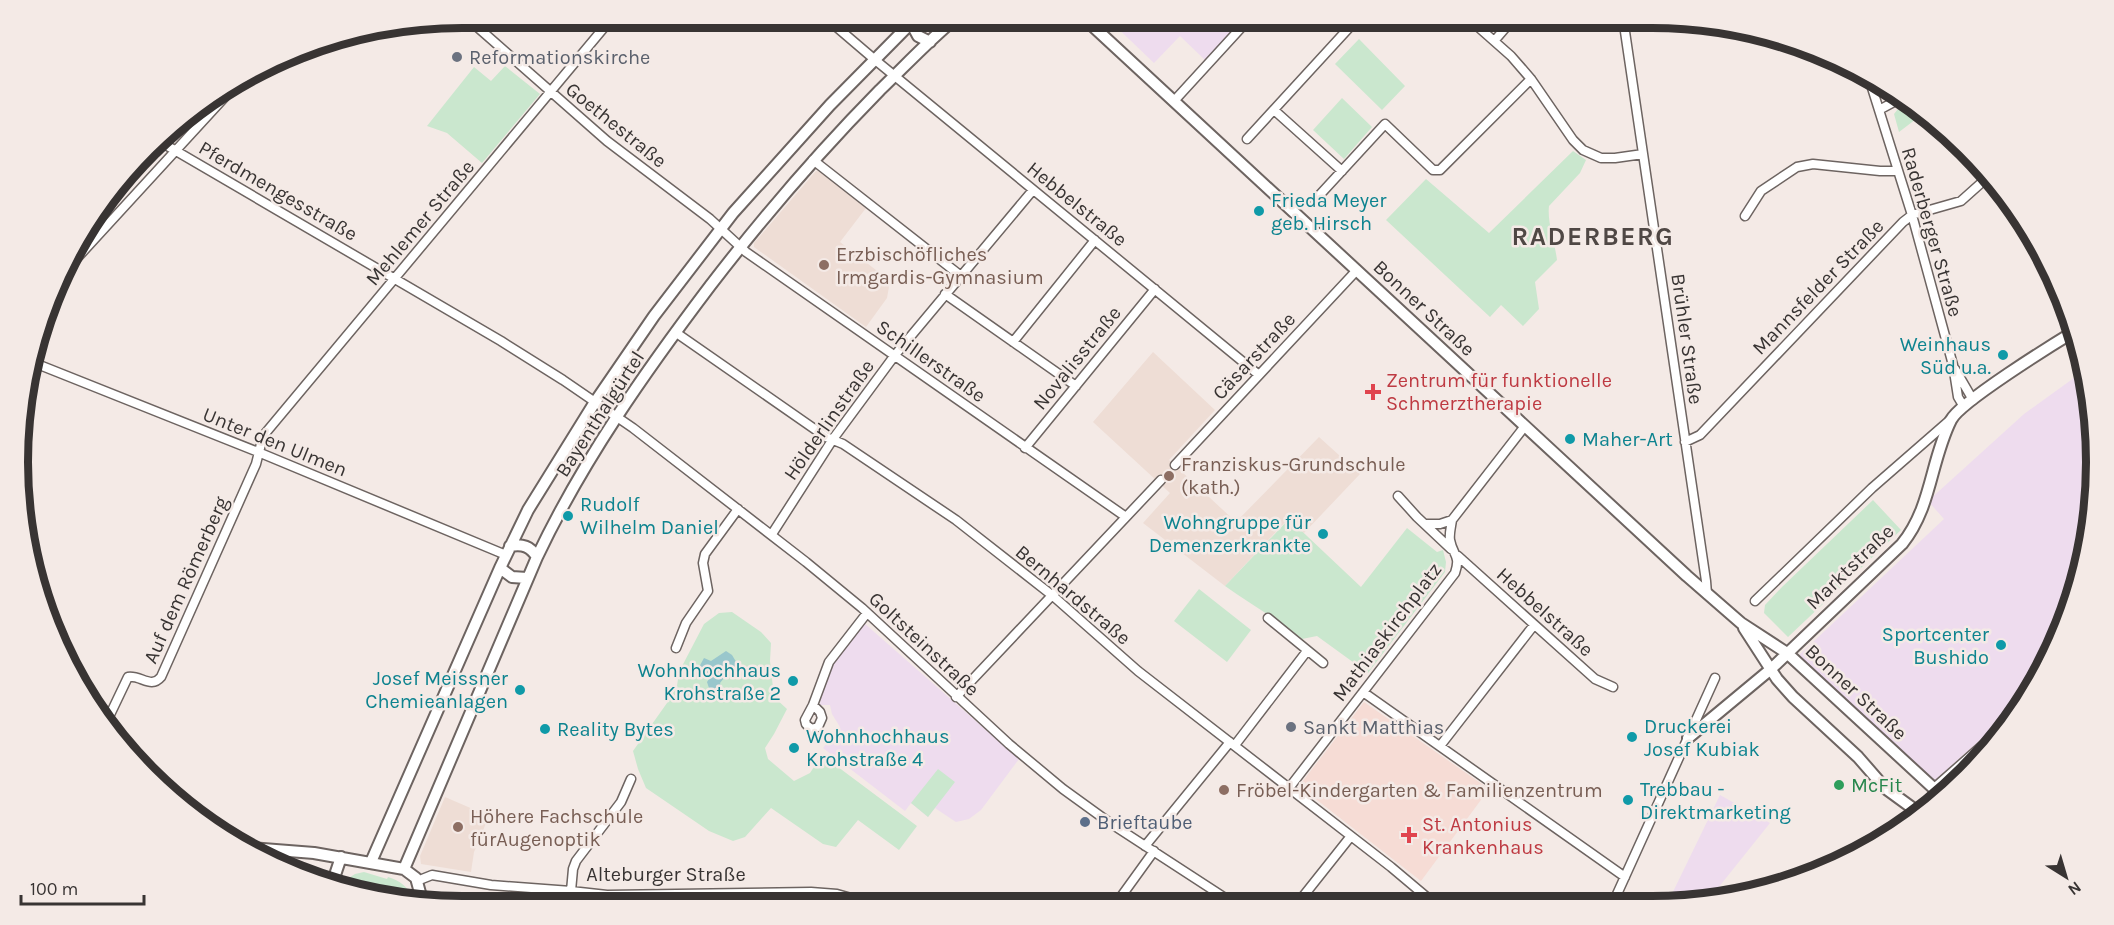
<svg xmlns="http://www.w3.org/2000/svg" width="2114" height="925" font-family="Karla,sans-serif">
  <rect width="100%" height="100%" fill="#f4eae6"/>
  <path fill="#eedcee" d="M1107,18H1243L1205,60L1180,36L1154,63Z
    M2085,370L2095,434L2092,521L2072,606L2021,710L2004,728L1999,723L1932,783L1796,658L1944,519L1928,501L2024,414Z
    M864,623L1019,759L981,810L969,819L956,822L935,808L928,817L911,803L905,811L823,748L840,727L832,714L830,705H820L821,693L830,667Z
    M1720,795L1770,823L1706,903H1682L1670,898Z"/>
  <path fill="#eeddd5" d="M816,171L821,172L866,208L840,242L890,281L887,298L866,327L754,247V243Z
    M1153,352L1215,410L1169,460L1236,522L1319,437L1360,474L1304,533L1288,519L1225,586L1143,523L1170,493L1093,422Z
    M445,797L489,816L474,852L471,872L421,864L420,856Z"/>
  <path fill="#f6dcd5" d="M1364,702L1489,789L1421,881L1299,786Z"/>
  <path fill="#cae7ce" d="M1359,39L1405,86L1382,110L1335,64Z
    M505,66L540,94L482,163L447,133L427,126L474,67L491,81Z
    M1342,98L1372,127L1344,159L1313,130Z
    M1905,100L1924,113L1899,132L1894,114Z
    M1573,151L1586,160L1580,173L1549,206C1547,222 1555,243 1557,260L1535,282L1539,309L1523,326L1501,305L1490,317L1386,220L1426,179L1489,233Z
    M1873,500L1901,530L1788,637L1764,613L1765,605L1782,587Z
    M1289,519L1361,587L1407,528L1437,552L1443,550L1446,562L1445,572L1368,673L1317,636L1302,639C1277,619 1250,604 1225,586Z
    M1199,589L1251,630L1227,662L1174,621Z
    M732,612L761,632L771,643L770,661L774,697L787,709L774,734L765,748L768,759L794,781L810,773L820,758L830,761L917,826L899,850L858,820L836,847L823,844L771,808L745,837L733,841L709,831L646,788L638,769L633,751L667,703L677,686L679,672L704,624L719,613Z
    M938,769L955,782L928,817L911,803Z
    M364,872L387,879L388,877C400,881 408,886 413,899L336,886L355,874Z"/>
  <path fill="#99c7cc" d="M726,651L732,655L738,665L730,670L726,668L720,673L724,678L720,683L722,689L714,691L709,688L707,682L709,679L698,669L704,658L711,661Z"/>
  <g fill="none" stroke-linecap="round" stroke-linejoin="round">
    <defs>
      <path id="minor" d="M467,18L607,141L710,219L746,252L1126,517
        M826,18L874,59L1259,375
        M1468,18L1511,56L1531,79L1573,140L1583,150L1601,158H1615L1643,154
        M1623,18L1706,581L1707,594
        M1495,40L1514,18
        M1868,75L1912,215L1953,365L1958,397L1964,407
        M1174,101L1250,18
        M1274,110L1342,171
        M1879,110L1892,103L1899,95
        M1247,139L1358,18
        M159,141L501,341L563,380L633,428L806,562L862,608L1009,744L1063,789L1110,823L1236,905
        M813,160L961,276
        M1315,200L1385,124L1433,170H1440L1531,79
        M1745,216L1761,191L1797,167L1813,164L1880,171H1898
        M67,269L245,75
        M945,294L1076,386
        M675,332L826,437L843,444L956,520L1053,596L1138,671L1391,867L1435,904
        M1013,342L1095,240
        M32,362L258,452L506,555
        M1955,369L1973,400
        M1685,442L1700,435L1903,222L1912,215L1961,201L1989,176
        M1025,448L1155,289
        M1175,465L1357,270
        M1398,496L1417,517L1451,549
        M1426,524H1440L1452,520
        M772,534L833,439L895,355L1033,190
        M1458,556L1595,679L1613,687
        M1755,601L1872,488L1950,420
        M1268,618L1323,663
        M676,648L686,623L708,591L703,563L705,554L738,509
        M1363,692L1625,877
        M956,697L1161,480
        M813,705L820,712L822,718L818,727L811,729L806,724L805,720L813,705L829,662L867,613
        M107,721L128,677C141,675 151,689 161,677L256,464L263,436L612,18
        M1235,745L1307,651
        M1440,746L1534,625
        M1289,788L1455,573C1461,555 1453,556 1450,540C1449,534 1451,527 1452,520L1525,426
        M1933,789L2000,730
        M1145,846L1230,742
        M417,881L432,875L491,885L571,891L607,895L811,892L837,894L879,906
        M571,891L573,869L576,861L621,802L631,779
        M1613,903L1715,678
        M1297,904L1351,836
        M1419,904L1425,897
        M1115,905L1154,851"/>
      <path id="major" d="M1084,18L1687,576L1741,623L1787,653L1941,795
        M911,23L918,36L930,42
        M510,546C523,544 530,546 537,557
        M500,568L512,577L527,578
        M1744,628L1777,679L1793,697L1858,757L1885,788L1922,815
        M1688,738L1771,669L1902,544C1932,507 1930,462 1951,420C1960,402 2052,345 2075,331
        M239,847L314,853L404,869L416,878L422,900
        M371,862L500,568L528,510L595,402L654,316L733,213L830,105L916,18
        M404,869L537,557C583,460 645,372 710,286C763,217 819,152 880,90C905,66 929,40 956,18
        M324,884L335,875L341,857"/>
    </defs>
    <use href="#minor" stroke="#6d6461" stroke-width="11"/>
    <use href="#major" stroke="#6d6461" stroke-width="14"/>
    <use href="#minor" stroke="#fff" stroke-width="8"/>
    <use href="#major" stroke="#fff" stroke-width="10"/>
  </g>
  <g fill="#6b7280" stroke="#f4eae6" stroke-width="2">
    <circle cx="457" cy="57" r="6"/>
    <circle cx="1291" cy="727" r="6"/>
  </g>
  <g fill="#0f9aa8" stroke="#f4eae6" stroke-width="2">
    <circle cx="1259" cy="211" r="6"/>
    <circle cx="2003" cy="355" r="6"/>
    <circle cx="1570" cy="439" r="6"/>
    <circle cx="568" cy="516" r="6"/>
    <circle cx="1323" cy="534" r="6"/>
    <circle cx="2001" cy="645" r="6"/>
    <circle cx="793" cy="681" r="6"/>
    <circle cx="520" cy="690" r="6"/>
    <circle cx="545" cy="729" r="6"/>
    <circle cx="1632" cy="737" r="6"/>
    <circle cx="794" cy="748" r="6"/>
    <circle cx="1628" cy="800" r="6"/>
  </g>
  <g fill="#8d6e63" stroke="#f4eae6" stroke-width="2">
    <circle cx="824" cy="265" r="6"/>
    <circle cx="1169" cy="476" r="6"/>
    <circle cx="1224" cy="790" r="6"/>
    <circle cx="458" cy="827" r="6"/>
  </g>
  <g fill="#e0444e" stroke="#f4eae6" stroke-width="2">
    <path d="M1370 383h6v6h6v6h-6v6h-6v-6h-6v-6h6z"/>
    <path d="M1406 826h6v6h6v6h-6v6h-6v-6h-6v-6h6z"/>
  </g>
  <circle fill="#2e9e5b" stroke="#f4eae6" stroke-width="2" cx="1839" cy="785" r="6"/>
  <circle fill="#5c6f8a" stroke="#f4eae6" stroke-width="2" cx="1085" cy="822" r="6"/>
  <g text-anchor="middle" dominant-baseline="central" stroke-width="5" stroke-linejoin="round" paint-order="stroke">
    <g font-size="20" fill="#5b616d" stroke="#f4eae6" text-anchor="start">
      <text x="469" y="57">Reformationskirche</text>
      <text x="1303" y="727">Sankt Matthias</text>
    </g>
    <g font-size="20" fill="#383433" stroke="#f4eae6">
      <text transform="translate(616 125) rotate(39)">Goethestraße</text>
      <text transform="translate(278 191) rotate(30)">Pferdmengesstraße</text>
      <text transform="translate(1077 204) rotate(39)">Hebbelstraße</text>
      <text transform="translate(420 223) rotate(-50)">Mehlemer Straße</text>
      <text transform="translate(1932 232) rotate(74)">Raderberger Straße</text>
      <text transform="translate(1818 287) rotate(-46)">Mannsfelder Straße</text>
      <text transform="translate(1424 308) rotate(43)">Bonner Straße</text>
      <text transform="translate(1687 339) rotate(82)">Brühler Straße</text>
      <text transform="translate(1254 356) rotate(-47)">Cäsarstraße</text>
      <text transform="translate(1077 358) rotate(-51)">Novalisstraße</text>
      <text transform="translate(931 361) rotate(35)">Schillerstraße</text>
      <text transform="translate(600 414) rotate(-57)">Bayenthalgürtel</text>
      <text transform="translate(829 420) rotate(-55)">Hölderlinstraße</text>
      <text transform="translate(275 442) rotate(22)">Unter den Ulmen</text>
      <text transform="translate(1850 567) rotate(-44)">Marktstraße</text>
      <text transform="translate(186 580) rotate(-66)">Auf dem Römerberg</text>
      <text transform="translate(1073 595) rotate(40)">Bernhardstraße</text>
      <text transform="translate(1545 612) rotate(42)">Hebbelstraße</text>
      <text transform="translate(1387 632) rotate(-53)">Mathiaskirchplatz</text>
      <text transform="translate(924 644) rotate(43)">Goltsteinstraße</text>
      <text transform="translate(1856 692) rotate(43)">Bonner Straße</text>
      <text x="666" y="874">Alteburger Straße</text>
    </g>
    <g font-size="20" fill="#0d838f" stroke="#f4eae6" text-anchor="start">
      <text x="1271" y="200">Frieda Meyer<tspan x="1271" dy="23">geb. Hirsch</tspan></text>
      <text x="1991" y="344" text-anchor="end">Weinhaus<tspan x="1991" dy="23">Süd u.a.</tspan></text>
      <text x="1582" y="439">Maher-Art</text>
      <text x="580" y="504">Rudolf<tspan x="580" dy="23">Wilhelm Daniel</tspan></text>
      <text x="1311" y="522" text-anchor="end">Wohngruppe für<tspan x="1311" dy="23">Demenzerkrankte</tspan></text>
      <text x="1989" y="634" text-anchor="end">Sportcenter<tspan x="1989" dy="23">Bushido</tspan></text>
      <text x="781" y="670" text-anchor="end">Wohnhochhaus<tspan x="781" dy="23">Krohstraße 2</tspan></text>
      <text x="508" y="678" text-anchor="end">Josef Meissner<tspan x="508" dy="23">Chemieanlagen</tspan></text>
      <text x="1644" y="726">Druckerei<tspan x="1644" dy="23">Josef Kubiak</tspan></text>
      <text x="557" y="729">Reality Bytes</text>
      <text x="806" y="736">Wohnhochhaus<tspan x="806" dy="23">Krohstraße 4</tspan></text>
      <text x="1640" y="789">Trebbau -<tspan x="1640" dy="23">Direktmarketing</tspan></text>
    </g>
    <g font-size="20" fill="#785e54" stroke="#f4eae6" text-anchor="start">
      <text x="836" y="254">Erzbischöfliches<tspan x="836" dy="23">Irmgardis-Gymnasium</tspan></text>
      <text x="1181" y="464">Franziskus-Grundschule<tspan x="1181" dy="23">(kath.)</tspan></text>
      <text x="1236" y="790">Fröbel-Kindergarten &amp; Familienzentrum</text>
      <text x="470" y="816">Höhere Fachschule<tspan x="470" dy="23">fürAugenoptik</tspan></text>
    </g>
    <g font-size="20" fill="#be3a42" stroke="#f4eae6" text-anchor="start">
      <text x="1386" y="380">Zentrum für funktionelle<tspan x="1386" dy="23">Schmerztherapie</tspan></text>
      <text x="1422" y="824">St. Antonius<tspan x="1422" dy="23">Krankenhaus</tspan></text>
    </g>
    <g font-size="20" fill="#27864d" stroke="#f4eae6" text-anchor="start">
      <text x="1851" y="785">McFit</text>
    </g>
    <g font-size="20" fill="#4e5e75" stroke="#f4eae6" text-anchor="start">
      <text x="1097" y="822">Brieftaube</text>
    </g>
    <g font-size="26" font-weight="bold" letter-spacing="1.5" fill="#4f4744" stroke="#f4eae6">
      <text x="1593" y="236">RADERBERG</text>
    </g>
  </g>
  <path d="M0 0H2114V925H0ZM462 28H1652A434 434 0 0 1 2086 462V462A434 434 0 0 1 1652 896H462A434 434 0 0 1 28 462V462A434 434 0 0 1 462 28Z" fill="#f4eae6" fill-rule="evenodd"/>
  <path fill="none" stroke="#383433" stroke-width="8" d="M462 28H1652A434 434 0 0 1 2086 462V462A434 434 0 0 1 1652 896H462A434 434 0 0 1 28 462V462A434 434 0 0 1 462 28Z"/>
  <g transform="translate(2066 877) rotate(143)" stroke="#f4eae6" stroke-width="4.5" paint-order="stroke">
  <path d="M0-4.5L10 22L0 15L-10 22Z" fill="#383433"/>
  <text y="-9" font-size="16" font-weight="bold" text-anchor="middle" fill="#383433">N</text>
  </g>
  <path d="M21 895v9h123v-9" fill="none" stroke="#383433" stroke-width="3"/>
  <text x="30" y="895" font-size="18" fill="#383433" stroke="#f4eae6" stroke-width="4.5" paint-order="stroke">100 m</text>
</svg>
